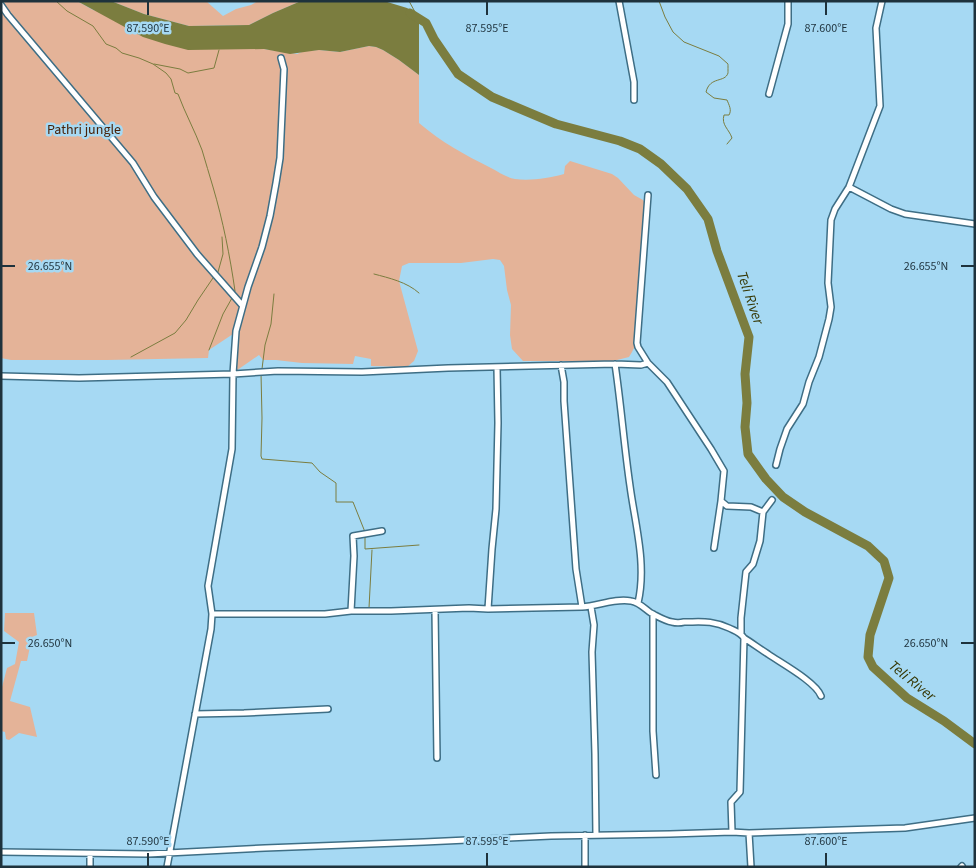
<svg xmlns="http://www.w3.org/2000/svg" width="976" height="868" font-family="'Source Sans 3',sans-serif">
  <rect width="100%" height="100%" fill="#a6d9f3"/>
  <path fill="#e4b398" d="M1,1H77L93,10L245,49H264L297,54L304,51L319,50L340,52L369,46L376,47L383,50L399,60L419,75V123C441,142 465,155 491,168C499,172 505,177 515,179C531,181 549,178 564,174L565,166L570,161L612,174L618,178L634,195L643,200L648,209L642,313C640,328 638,344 629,357L613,361H523L512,349L510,335L511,305L507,290L504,266L500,260L493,259L461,263H409L402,266L399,281L418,351L414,361L407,367L371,366V359L355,356L353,364L302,363L276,360H263L259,355L233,373L236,332L209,350L208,358L107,360H11L1,358Z
    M111,1H206L223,16L236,9L251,5L258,1H301L273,13L249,25L189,26L144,14Z
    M5,613H34L37,635L32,637L27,661H21L10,701L30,707L37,737L19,733L9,740L6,739L5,732L1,731V687H2L7,668L15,664L19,642L4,631Z"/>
  <path fill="#7b7d3f" d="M77,1H111L144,14L189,26L249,25L273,13L301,1H384L407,8L419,15V75L399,60L383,50L376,47L369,46L340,52L319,50L290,54L264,49L188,50L165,44L143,37Z"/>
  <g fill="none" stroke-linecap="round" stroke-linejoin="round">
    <path stroke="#7b7d3f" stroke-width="1" d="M56,1L67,11L93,26L106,44L116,48L122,53L139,58L153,64L166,73L171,79L175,93L178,94C185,113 195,131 202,150C206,162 209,175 213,187C223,221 230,256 235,291
      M409,1L415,12
      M659,1L665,17L673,32L684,42L719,56L728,64C728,65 728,72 728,73C725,83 710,76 706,92L714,98L727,100C729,105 732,110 729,115H724C721,125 729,129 732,138L727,144
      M154,64L180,69L188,73L214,68L219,50
      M218,272L223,254L222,237
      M374,274C389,278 407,282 419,293
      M209,350L223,314L232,298
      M131,357L175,333L186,320L198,300L213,278
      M262,369L265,345L271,324L274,294
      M261,373L262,418L261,456L262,459L312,463L320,472L336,483V502H353L365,532
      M365,536V549L419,545
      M369,608L372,550"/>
    <path stroke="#7b7d3f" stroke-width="9" d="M410,13L426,23L434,39L458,74L492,97L556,124L620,141L640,149L661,164L687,189L708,219L717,251L749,337L745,374L747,403L745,427L748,454L766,479L783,497L805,512L868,546L884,561L889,578L870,635L868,657L873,667L907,698L944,721L975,744"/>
    <defs>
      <path id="street" d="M619,1L634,82V100
        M1,5L8,15L133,163L154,197L197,254L242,305
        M281,58L284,69L280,158L276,183L270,216L262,247L248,287L236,331L233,374L278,371L362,372L448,368L615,364L641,365L648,363L638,347L637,343L648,195
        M769,94L788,24V1
        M849,187L891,209L905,214L975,224
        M648,363L667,382L711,449L724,471L721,501L727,506L751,507L763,512
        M615,364C621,404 624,445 630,486C635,524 647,564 638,603
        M561,365L564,382V401L576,569L582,607
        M1,376L79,378L233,374L232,449L208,586L212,614L211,629L167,867
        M776,465L780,449L787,429L803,404L809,382L819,357L829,319L831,307L828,283L831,220L835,209L849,187L880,106L876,28L882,1
        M714,548L721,501
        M591,607L594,625L592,652L595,754L596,835
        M488,609L492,549L496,509L498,423L497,367
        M435,610L437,758
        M351,611L354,556L353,536L382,531
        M212,614H325L351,611H391L469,608L488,609L582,607C598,606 615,598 631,601C639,602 645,609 651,613C657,616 665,621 672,622C676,623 680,623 684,622C701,622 712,620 729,628C735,631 740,632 744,638L740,792L731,802L732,832
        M653,614V731L656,775
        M741,633V618L746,572L753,564L760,541L763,512L772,500
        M744,638C752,643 760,649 768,654C781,663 816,682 821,696
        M195,714L244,713L328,709
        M749,833L751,867
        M1,852L148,854L265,848L424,842L551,836L670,834L732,832L749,833L905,828L975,818
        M90,854V867
        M585,867V835
        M961,867L962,866"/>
    </defs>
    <use href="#street" stroke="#3e6e85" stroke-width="8"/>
    <use href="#street" stroke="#fff" stroke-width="5"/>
  </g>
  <path fill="none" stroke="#1e323c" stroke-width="2" d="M148,2V15M487,2V15M826,2V15M2,266H15M961,266H974M2,643H15M961,643H974M148,853V866M487,853V866M826,853V866"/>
  <g text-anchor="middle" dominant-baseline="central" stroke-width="5" stroke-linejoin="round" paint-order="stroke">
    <g font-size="14" fill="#482108" stroke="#a6d9f3">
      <text x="84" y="130">Pathri jungle</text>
    </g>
    <g font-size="15" font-style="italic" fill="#353602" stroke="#a6d9f3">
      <text transform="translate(750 298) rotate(71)">Teli River</text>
      <text transform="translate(912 681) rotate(39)">Teli River</text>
    </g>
  </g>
  <g font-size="12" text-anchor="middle" fill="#1e323c" stroke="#a6d9f3" stroke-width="5" stroke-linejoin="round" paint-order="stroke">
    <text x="148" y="32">87.590°E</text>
    <text x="487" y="32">87.595°E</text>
    <text x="826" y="32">87.600°E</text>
    <text x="50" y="270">26.655°N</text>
    <text x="926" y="270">26.655°N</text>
    <text x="50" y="647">26.650°N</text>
    <text x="926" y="647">26.650°N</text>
    <text x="148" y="845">87.590°E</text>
    <text x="487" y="845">87.595°E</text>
    <text x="826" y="845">87.600°E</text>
  </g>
  <rect width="976" height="868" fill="none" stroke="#1e323c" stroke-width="5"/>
</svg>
